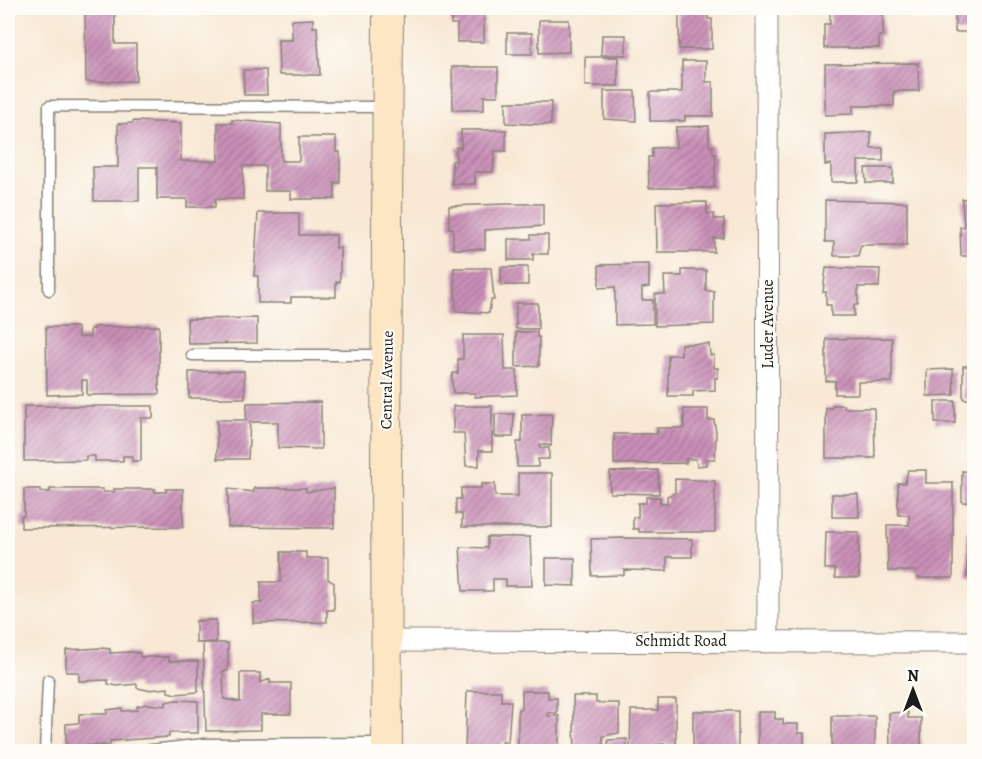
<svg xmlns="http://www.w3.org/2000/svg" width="982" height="759" font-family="Alegreya,serif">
  <defs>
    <pattern id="building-hatch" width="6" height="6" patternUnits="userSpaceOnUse" patternTransform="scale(1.5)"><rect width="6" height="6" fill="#ca90b8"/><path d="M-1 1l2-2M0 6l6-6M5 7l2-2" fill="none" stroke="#a37595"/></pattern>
  </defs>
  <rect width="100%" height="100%" fill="#fdfcf7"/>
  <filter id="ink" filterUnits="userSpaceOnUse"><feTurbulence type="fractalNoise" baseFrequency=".0167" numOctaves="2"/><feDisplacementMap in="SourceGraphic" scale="12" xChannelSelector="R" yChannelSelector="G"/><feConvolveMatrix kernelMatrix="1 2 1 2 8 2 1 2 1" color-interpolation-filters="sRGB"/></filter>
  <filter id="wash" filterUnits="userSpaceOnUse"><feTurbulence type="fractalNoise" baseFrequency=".008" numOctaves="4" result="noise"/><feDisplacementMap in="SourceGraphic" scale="24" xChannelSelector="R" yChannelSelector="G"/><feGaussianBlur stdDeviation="1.35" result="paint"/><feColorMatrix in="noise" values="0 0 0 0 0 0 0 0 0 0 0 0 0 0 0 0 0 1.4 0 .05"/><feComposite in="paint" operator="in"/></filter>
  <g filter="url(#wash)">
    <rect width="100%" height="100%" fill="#f8e8d4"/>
    <g id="blocks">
      <path fill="url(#building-hatch)" d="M85,8H115V44H136V81L86,82Z
        M451,8H484V42H457V24H451Z
        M679,8H708V19H712V49H679Z
        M835,8H883V36H879V48H824V24H830V11H835Z
        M955,8H974V62H971L970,32H955Z
        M313,19V27H317L320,75H279L278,40H292V20Z
        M539,20H569V52L539,53Z
        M507,33H532V54H507Z
        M602,35H626V55H601Z
        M585,57H618V86H585Z
        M682,61H706V82H713V116H685V121H650V92H682Z
        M918,63L919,91H894V106H853V114L825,115V64Z
        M452,67H498V96H484V110H453Z
        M243,70H266L267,95H244Z
        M604,91H635L636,121L604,119Z
        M506,102H551V125L506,123Z
        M232,120L281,124V161H299V137H336V152H340V183H335V199H291V191H265V166H243V199H215V207H187V199H157V167H139V201H94L93,167H118V124L133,123V121L181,123V161H218V123H232Z
        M709,126V146H713V154H716L714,188H649L648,157H652V148L676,147V127Z
        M461,130H506V151H495L493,172H475V184H452V161H456V147L461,148Z
        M871,132V148H883V161H858V182H831V164L825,165V134Z
        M865,168H893V183H866Z
        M974,198V256H961L960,227H964L962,199Z
        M825,200L907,202V245H861L858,256H834V242H825Z
        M707,202V214H714V219H724V238H714V252H657L656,203Z
        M505,204H543V226L485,230V249H453V228H449V206Z
        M258,213H299V235H336V248H340V282H336V297H291V303H258V276H254Z
        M531,235H548V254H533V260H508V239H531Z
        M649,264V287L642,288V300H653V324L615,325V287L599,288V265Z
        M501,267H528V285H501Z
        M454,268H491L494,300H491L489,313L456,311Z
        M826,268L880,269L879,287H858V305H854V316H831V305H826V292H823Z
        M682,270H706V291H714V324L655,326V294H665L664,276H682Z
        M516,303H538V329H516Z
        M8,310H12V380H8Z
        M257,318V343L188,344L187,319Z
        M159,326V394L87,395V380H82V394L47,395L46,327H75L78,329V337H90V329H94V327Z
        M516,332H537V337H539V366L516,367Z
        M463,335H504L505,370H517V395L475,397V393H453L452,378L453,373H458V359H463Z
        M892,338V382H858V394H835V381H826V339Z
        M681,344H709L710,355H714V368H718V378H715V390L693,391V396H668V355H681Z
        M963,366H974V399H964L963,395Z
        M953,369L954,395L927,396V370Z
        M244,371L245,398H189V372Z
        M935,401H955V423H935Z
        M321,402V449L278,448V422H250L248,459H217V420H246L247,403Z
        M832,405H844V408H874L875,458H826V408H832Z
        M24,406H153V418H141V461H132V456H123V461H95V456H86V460L24,461Z
        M453,406H492V451H479V466H466L464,433H453Z
        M684,409H708V420H714L716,432L715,459H706V465L697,466L696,459H686V463L614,464V434H657V428H684Z
        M495,414H514L513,437H495Z
        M552,414L551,446L540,444V448H549V459H538V467H517V442H522V415Z
        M658,470L659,494L610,493V472Z
        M908,470H926V483H953V578H917L916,571H888L887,525H909V515H898V483H905Z
        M962,471L974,472V503L962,502Z
        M518,473H552V527H462V514H456V499H461V488H481V484H495V496H518Z
        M675,479L715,481V532H639V529H633V517H638V503H646V497H660V503H667V496L675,493Z
        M254,488H306V492L334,488V528L228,527V489L254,492Z
        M24,489H40V492H50V489H103V492H114V489H155V492H166V489H183V527L21,528V516H24Z
        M832,494H858L859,517H832Z
        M826,532H859V578H835V569H825Z
        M967,532H974V577H967Z
        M487,537H530L532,586H506V579H493V591H463L460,547L487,548Z
        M623,538L692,539V557H667V571L624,570V575L592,576L591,539Z
        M281,552H306V558H328V579L334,583V610H327V622L253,623V603H261V582H281Z
        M546,558H575V586L546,585Z
        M209,620H216V642L196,643V621Z
        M203,643H228V671H223L224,699L240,702V673H260V683L270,679V683H291V714H261V730L206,731Z
        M101,648L110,649V653L130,652L140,653V657H169V661H198V692L176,694L168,692V688L147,690L137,688V684L117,686L108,684V680L79,681V672H66V650Z
        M467,691H501V701H511L508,742H502V752H465Z
        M522,691H548V698H557V713H548V716H559V752H518V709H522Z
        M573,696H596V703H619V733L603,736V752H575Z
        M658,699H676V744H660V752H630L631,710H658Z
        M175,700L198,701V733H169V737L110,741V745L66,746V724L79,723V714H107V710L122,708V711L137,710V706L147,704L166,706V702Z
        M693,711H738V752H719V748H693Z
        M758,712H775V719H783V724H798V733H804V752H758Z
        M908,712V718H921V752H890L889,713Z
        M832,716H875V752H832Z
        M627,739V752H608V740Z"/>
    </g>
  </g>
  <g filter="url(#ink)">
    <use href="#blocks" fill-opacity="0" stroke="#8a8278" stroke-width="1.5"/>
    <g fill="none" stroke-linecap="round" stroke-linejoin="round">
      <defs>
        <path id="lane" d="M49,290V106L385,107
          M192,355H384
          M45,752L48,680
          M134,752L204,744L385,743"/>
        <path id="street" d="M767,8L768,641
          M387,641L974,642"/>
        <path id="secondary" d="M387,752L386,472L388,8"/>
      </defs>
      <use href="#lane" stroke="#8a8278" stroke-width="13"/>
      <use href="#street" stroke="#8a8278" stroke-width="23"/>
      <use href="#secondary" stroke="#8a8278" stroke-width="32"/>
      <use href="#lane" stroke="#fff" stroke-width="10"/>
      <use href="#street" stroke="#fff" stroke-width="21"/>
      <use href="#secondary" stroke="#fce6c4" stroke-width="30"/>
    </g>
  </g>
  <g text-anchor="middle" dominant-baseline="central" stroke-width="4.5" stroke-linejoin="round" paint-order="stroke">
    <g font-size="16" fill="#1c1c1c" stroke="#fdfcf7">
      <text transform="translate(768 324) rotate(-90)">Luder Avenue</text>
      <text transform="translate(387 380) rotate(-89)">Central Avenue</text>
      <text x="681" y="641">Schmidt Road</text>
    </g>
  </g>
  <rect width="982" height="759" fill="none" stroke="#fdfcf7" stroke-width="30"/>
  <g transform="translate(913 690)" stroke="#fdfcf7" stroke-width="4.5" paint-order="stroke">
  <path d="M0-4.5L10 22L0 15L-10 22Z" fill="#1c1c1c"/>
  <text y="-9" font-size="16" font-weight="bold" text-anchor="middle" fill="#1c1c1c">N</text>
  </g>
</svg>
